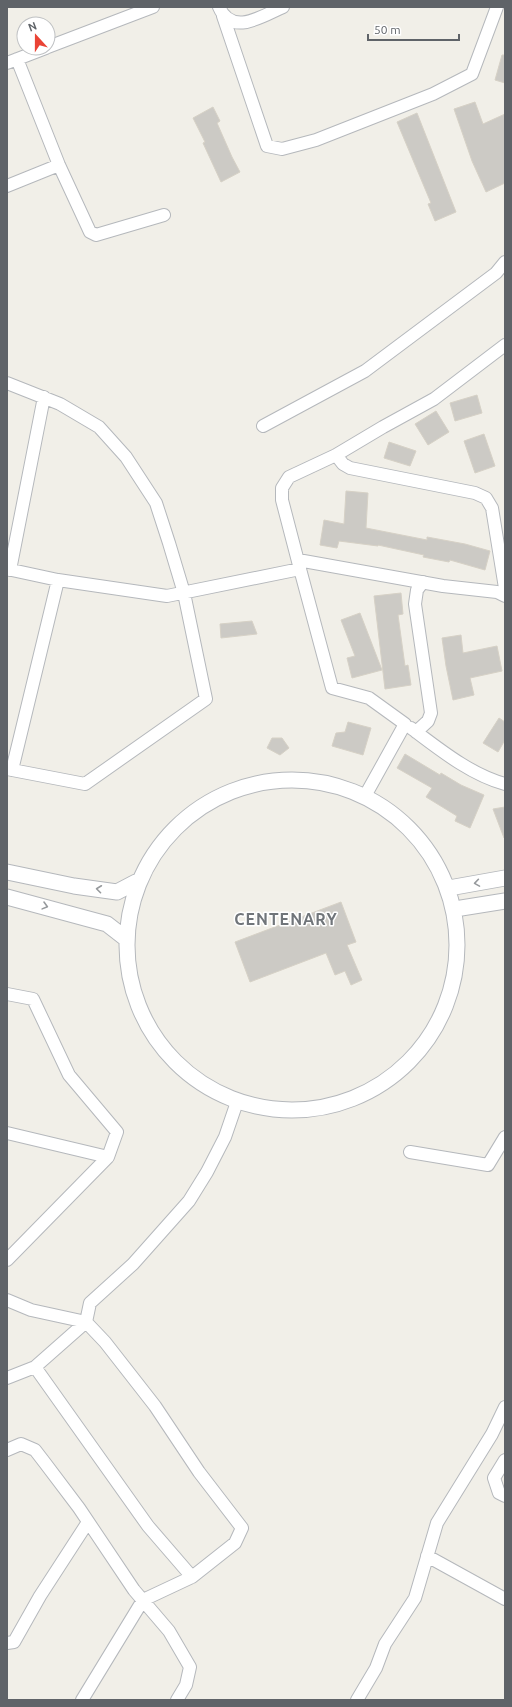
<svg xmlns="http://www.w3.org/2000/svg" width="512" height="1707" font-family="Ubuntu,sans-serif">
  <rect width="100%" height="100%" fill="#f1efe8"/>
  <path fill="#cccac5" stroke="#d6d1c6" d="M502,55H505V83L495,80Z
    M475,102L483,124L505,114V183L486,192L472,161L454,109Z
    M213,107L220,121L217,123L232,157L240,172L221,182L203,143L205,142L193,118Z
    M417,113L456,212L435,221L428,204L431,203L397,122Z
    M477,395L482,413L455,421L450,403Z
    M436,411L449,432L428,445L415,424Z
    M484,434L495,466L475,473L464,441Z
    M389,442L416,451L410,466L384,458Z
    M346,491L368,493L366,528L427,540V537L465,544L490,551L485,570L450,560L449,562L423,557L424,555L378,545V546L339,541L337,548L320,545L324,520L344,524Z
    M401,593L403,614L398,615L405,666L408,665L411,685L385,689L374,596Z
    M360,613L382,670L352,678L347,658L355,656L341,620Z
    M252,621L257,634L221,638L220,624Z
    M461,635L463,653L497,646L502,671L470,678L474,695L453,700L446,666L442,638Z
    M499,718L505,722V740L498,752L483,743Z
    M348,722L371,728L363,755L332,746L336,733L345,732Z
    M272,738H282L289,748L280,755L267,748Z
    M405,754L440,775L441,773L461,785L484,795L470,828L455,821L457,816L426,797L432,788L397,768Z
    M505,807V838H504L493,809Z
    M341,902L356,942L347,945L362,980L351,985L345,971L335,975L326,953L250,982L235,942Z"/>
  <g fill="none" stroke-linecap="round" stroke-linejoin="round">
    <defs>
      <path id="minor" d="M219,7C232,37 262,16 283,7
        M223,16L267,146L282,149L316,140L433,94L472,74L497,7
        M48,47L153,7
        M17,59L59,165L90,232L96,235L164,215
        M7,63L46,48
        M7,186L59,165
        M7,383L60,404L99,427L126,457L156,503L169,543L184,593L206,699L85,784L7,769
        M263,426L365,371L496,273L505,262
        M336,455L343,464L350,468L475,493L486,498L492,508L505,588
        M298,560L443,586L497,592L505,596
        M7,569L58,580L167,596L300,569L332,688L369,698L405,724L365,796
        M300,569L282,500V488L289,477L336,455L383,427L434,399L505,345
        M10,570L44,397
        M411,728C439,749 471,775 505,784
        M416,732L428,721L431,713L415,604L417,590L423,582
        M12,770L58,580
        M7,994L33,999L69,1075L117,1132L108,1157L7,1260
        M7,1133L108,1157
        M410,1152L488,1165L505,1137
        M7,1300L31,1310L86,1322
        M35,1367L148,1526L192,1577
        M7,1378L35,1367L86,1322
        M7,1450L21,1444L35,1450L45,1463L79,1508L134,1590L169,1631L190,1667L186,1685L177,1700
        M505,1460L494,1478L499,1493L505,1496
        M427,1556L505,1599
        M7,1643L14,1642L40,1596L88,1522
        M82,1700L143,1600L192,1577L235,1543L242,1528L199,1472L155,1406L105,1342L86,1322L90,1303L133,1264L189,1201L207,1172L225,1137L237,1102
        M357,1700L376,1668L385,1644L415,1598L437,1523L492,1434L505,1407"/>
      <path id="tertiary" d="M127 945a165 165 0 1 1 330 0a165 165 0 1 1-330 0Z
        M7,872L74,886L117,892L136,882
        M449,888L505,878
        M7,897L107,924L125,938
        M455,909L505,901"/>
    </defs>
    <use href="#minor" stroke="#b5b8bc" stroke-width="14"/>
    <use href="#tertiary" stroke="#b5b8bc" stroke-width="17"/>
    <use href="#minor" stroke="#fff" stroke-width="12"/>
    <use href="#tertiary" stroke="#fff" stroke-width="15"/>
  </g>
  <defs><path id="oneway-chevron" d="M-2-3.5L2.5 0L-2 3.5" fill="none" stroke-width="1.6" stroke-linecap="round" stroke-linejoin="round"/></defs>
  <g stroke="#979a9d">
    <use href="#oneway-chevron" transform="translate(477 883) rotate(171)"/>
    <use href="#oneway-chevron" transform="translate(99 889) rotate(-173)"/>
    <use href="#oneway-chevron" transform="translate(45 906) rotate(15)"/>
  </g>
  <g text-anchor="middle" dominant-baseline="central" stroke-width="3" stroke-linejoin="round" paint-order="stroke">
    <g font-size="16" font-weight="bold" letter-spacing="1" fill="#70757a" stroke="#fff">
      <text x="286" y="919">CENTENARY</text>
    </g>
  </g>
  <rect width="512" height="1707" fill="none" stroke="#5f6368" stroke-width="16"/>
  <g transform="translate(36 36) rotate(339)"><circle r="19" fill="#ffffff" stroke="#bfc1c3"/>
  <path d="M0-3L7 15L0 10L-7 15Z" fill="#ea4335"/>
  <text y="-6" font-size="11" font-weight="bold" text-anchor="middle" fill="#5f6368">N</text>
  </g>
  <path d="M368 34v6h91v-6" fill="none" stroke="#5f6368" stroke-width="2"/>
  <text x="374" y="34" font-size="12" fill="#5f6368" stroke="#ffffff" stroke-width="3" paint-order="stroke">50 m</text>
</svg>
